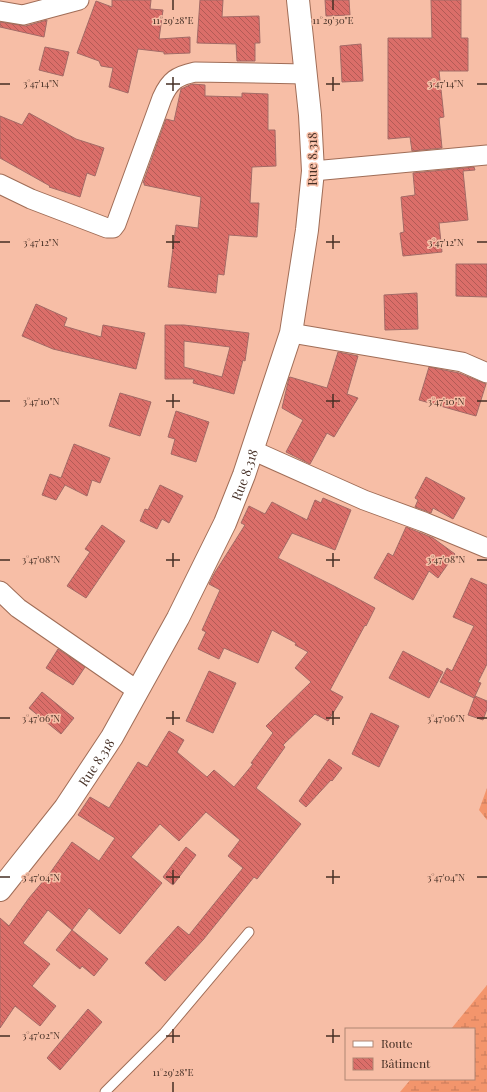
<svg xmlns="http://www.w3.org/2000/svg" width="487" height="1092" font-family="'Playfair Display',serif">
  <defs>
    <pattern id="wetland-marsh" width="20" height="14" patternUnits="userSpaceOnUse"><rect width="20" height="14" fill="#f3956c"/><path d="M1 5h8M5 5V1M11 12h8M15 12V8" fill="none" stroke="#c77a59"/></pattern>
    <pattern id="building-back-hatch" width="6" height="6" patternUnits="userSpaceOnUse"><rect width="6" height="6" fill="#db6e69"/><path d="M-1 5l2 2M0 0l6 6M5-1l2 2" fill="none" stroke="#b35b56"/></pattern>
  </defs>
  <rect width="100%" height="100%" fill="#f7bea6"/>
  <path fill="url(#wetland-marsh)" d="M487,788V820L479,810Z
    M487,985V1092H400L411,1079H474V1029H451Z"/>
  <path fill="url(#building-back-hatch)" stroke="#a36a66" fill-rule="evenodd" d="M112,0H151L150,9L163,10L159,39L190,37V53L164,54V52L138,49L128,93L109,87L113,68L101,66L99,61L77,53L96,1L112,7Z
    M200,0H223L222,17L259,16L260,43H255V61H237L236,44L197,43Z
    M325,0H349L350,15L326,16Z
    M431,0H461V38H468V71H439L444,117L439,118L442,148L412,151L410,137L388,139V38H432Z
    M47,20L44,37L0,27V22L26,26Z
    M361,44L363,81L342,82L340,46Z
    M45,47L69,52L63,76L39,70Z
    M192,84L205,85V96L242,97V93L268,94V130H275L276,166L252,167L250,203H259L257,237L229,235L224,275L218,274L216,293L168,287L176,225L198,228L201,197L144,185L145,183H143L166,119L174,121L181,89Z
    M29,113L76,139L104,148L95,176L87,173L80,197L49,187L50,186L0,158V116L22,125Z
    M474,167L475,170L463,171L468,220L439,223L442,252L403,256L400,233L404,232L401,197L415,195L413,173Z
    M456,264H487V297L456,296Z
    M417,293L418,329L385,330L384,295Z
    M36,304L67,318L64,326L101,337L103,325L145,333L136,369L53,349L22,336Z
    M165,325H184L249,333L245,361L243,360L234,394L193,383L194,379H165ZM184,341L230,347L222,377L184,367Z
    M338,352L358,356L347,394L358,398L334,437L327,433L310,464L286,452L303,420L282,408L289,378L290,377L327,388Z
    M429,367L459,373L486,384L476,416L419,400Z
    M120,393L151,402L140,436L109,426Z
    M176,411L209,422L196,462L171,454L175,439L168,437Z
    M74,444L110,458L100,483L92,480L87,496L65,485L56,500L42,495L50,474L61,478Z
    M426,477L465,498L453,519L433,508L431,513L415,507L418,500L415,498Z
    M160,485L183,496L169,523L162,519L157,529L140,521L145,509L148,510Z
    M323,498L351,510L335,550L292,533L278,558L334,586L375,608L366,626L365,625L330,690L343,697L328,721L315,714L283,745L285,747L256,788L301,824L257,879L254,877L203,940L165,981L145,963L178,926L189,935L243,868L228,856L240,840L206,812L179,841L160,824L131,857L162,883L120,934L97,915L89,908L72,930L48,910L23,943L50,964L32,986L56,1006L40,1026L15,1006L0,1028V918L9,926L29,898L50,873L72,842L99,861L115,838L78,815L90,797L109,808L138,762L147,767L169,731L184,740L177,752L207,777L214,770L234,787L253,764L251,763L273,733L266,726L311,682L295,668L308,652L295,645L296,643L272,630L258,663L224,648L219,659L198,649L206,632L202,630L220,590L209,584L214,574L245,525L241,523L249,506L265,514L272,502L307,520L315,500L321,503Z
    M102,525L125,541L86,598L67,586L90,552L85,549Z
    M406,527L433,538L455,554L438,578L429,571L413,600L374,578L388,553L393,556Z
    M471,578L487,585V664L478,682L481,683L474,698L440,682L447,668L452,671L474,626L453,617Z
    M58,649L85,667L73,685L46,668Z
    M403,651L443,672L429,698L389,678Z
    M209,671L236,683L213,733L186,721Z
    M42,692L74,718L61,734L29,708Z
    M475,696L487,701V709L483,720L468,715Z
    M371,713L399,726L379,767L352,754Z
    M329,759L342,768L332,781L331,780L306,807L299,801Z
    M186,847L196,855L173,885L163,877Z
    M72,930L108,959L94,976L82,966L80,969L56,950Z
    M88,1009L102,1022L60,1070L47,1058Z"/>
  <g fill="none" stroke-linecap="round" stroke-linejoin="round">
    <defs>
      <path id="service" d="M105,1092L164,1033L249,932"/>
      <path id="minor" d="M0,11L23,15L79,0
        M313,171L487,155
        M0,184L31,199L107,228H113L116,224L162,98C170,80 177,76 195,72L306,74
        M291,333L462,362L487,373
        M252,450L364,500L424,522L487,548
        M0,591L18,608L138,691"/>
      <g id="secondary">
        <path id="s1" d="M0,890L65,808L112,737L178,618L225,523L244,475L291,333L307,230L313,171L310,115L298,0"/>
      </g>
    </defs>
    <use href="#service" stroke="#a06d57" stroke-width="11"/>
    <use href="#minor" stroke="#a06d57" stroke-width="21"/>
    <use href="#secondary" stroke="#a06d57" stroke-width="24"/>
    <use href="#service" stroke="#fff" stroke-width="9"/>
    <use href="#minor" stroke="#fff" stroke-width="19"/>
    <use href="#secondary" stroke="#fff" stroke-width="22"/>
  </g>
  <path fill="none" stroke="#452f25" stroke-width="1.5" d="M173,0V10M333,0V10M173,77V91M333,77V91M0,84H10M166,84H180M326,84H340M477,84H487M173,235V249M333,235V249M0,242H10M166,242H180M326,242H340M477,242H487M173,394V408M333,394V408M0,401H10M166,401H180M326,401H340M477,401H487M173,553V567M333,553V567M0,560H10M166,560H180M326,560H340M477,560H487M173,711V725M333,711V725M0,718H10M166,718H180M326,718H340M477,718H487M173,870V884M333,870V884M0,877H10M166,877H180M326,877H340M477,877H487M173,1029V1043M333,1029V1043M0,1036H10M166,1036H180M326,1036H340M173,1082V1092"/>
  <g text-anchor="middle" dominant-baseline="central" stroke-width="3" stroke-linejoin="round" paint-order="stroke">
    <g font-size="13" fill="#452f25" stroke="#f7bea6">
      <text transform="translate(311 159) rotate(-90)">Rue 8.318</text>
      <text stroke="none"><textPath href="#s1" startOffset="484">Rue 8.318</textPath></text>
      <text stroke="none"><textPath href="#s1" startOffset="160">Rue 8.318</textPath></text>
    </g>
  </g>
  <g font-size="10" text-anchor="middle" fill="#452f25" stroke="#f7bea6" stroke-width="3" stroke-linejoin="round" paint-order="stroke">
    <text x="173" y="24">11°29'28"E</text>
    <text x="333" y="24">11°29'30"E</text>
    <text x="41" y="87">3°47'14"N</text>
    <text x="446" y="87">3°47'14"N</text>
    <text x="41" y="246">3°47'12"N</text>
    <text x="446" y="246">3°47'12"N</text>
    <text x="41" y="405">3°47'10"N</text>
    <text x="446" y="405">3°47'10"N</text>
    <text x="41" y="563">3°47'08"N</text>
    <text x="446" y="563">3°47'08"N</text>
    <text x="41" y="722">3°47'06"N</text>
    <text x="446" y="722">3°47'06"N</text>
    <text x="41" y="881">3°47'04"N</text>
    <text x="446" y="881">3°47'04"N</text>
    <text x="41" y="1039">3°47'02"N</text>
    <text x="173" y="1076">11°29'28"E</text>
  </g>
  <rect x="345" y="1028" width="130" height="52" fill="#f7bea6" stroke="#b08572"/>
  <rect x="353" y="1041" width="20" height="6" fill="#ffffff" stroke="#b08572"/>
  <text x="381" y="1048" font-size="12" fill="#452f25">Route</text>
  <rect x="353" y="1058" width="20" height="12" fill="url(#building-back-hatch)" stroke="#b08572"/>
  <text x="381" y="1068" font-size="12" fill="#452f25">Bâtiment</text>
</svg>
